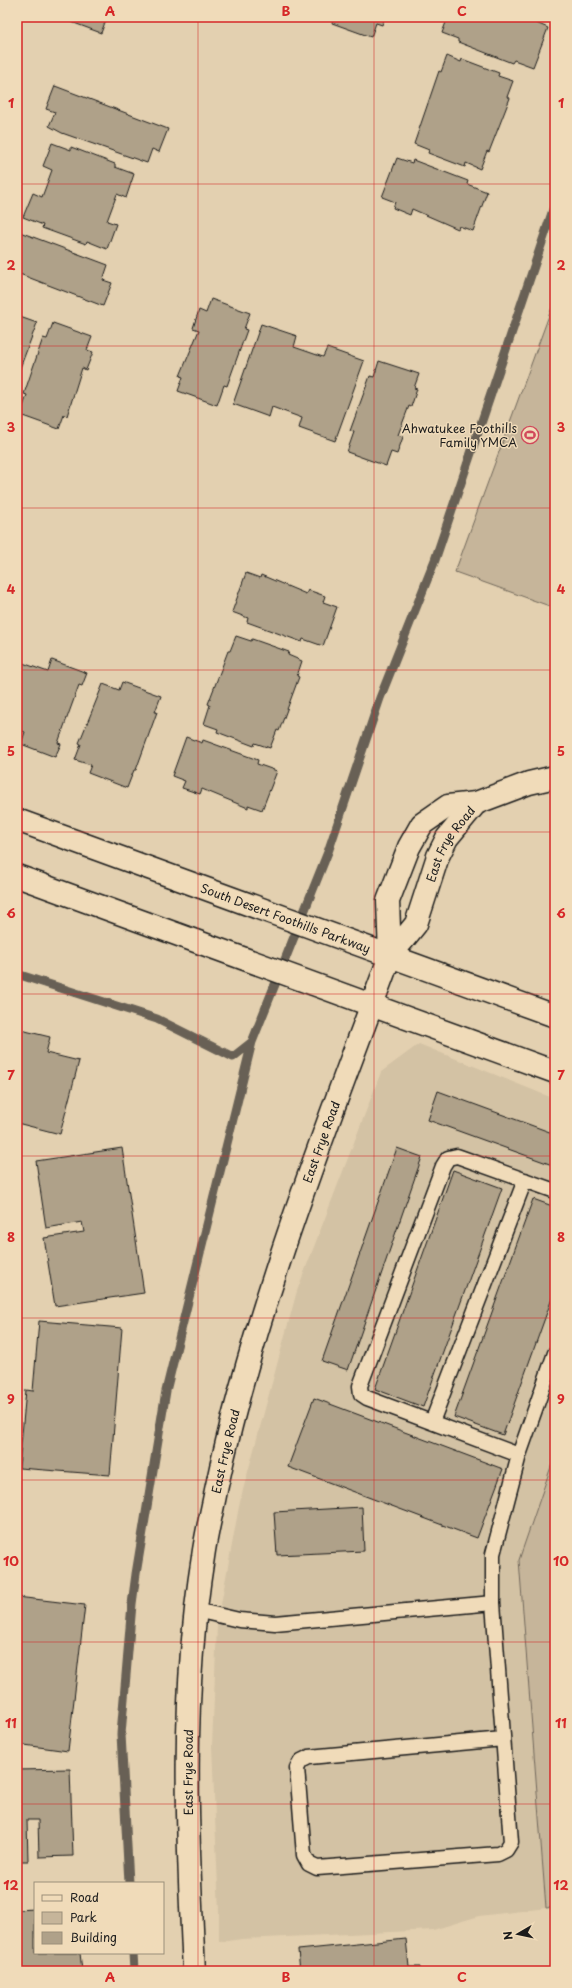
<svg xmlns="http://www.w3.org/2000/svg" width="572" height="1988" font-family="'Playpen Sans',sans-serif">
  <rect width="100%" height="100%" fill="#e3d0b0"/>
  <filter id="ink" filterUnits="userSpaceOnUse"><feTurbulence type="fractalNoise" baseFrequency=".025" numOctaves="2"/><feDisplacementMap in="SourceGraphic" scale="8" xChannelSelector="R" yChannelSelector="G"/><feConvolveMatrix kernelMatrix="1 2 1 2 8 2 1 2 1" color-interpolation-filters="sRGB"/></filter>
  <g filter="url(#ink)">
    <path fill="#d3c2a4" d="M419,1044L555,1099V1455L519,1560L546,1908L479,1916L433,1930L242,1939L219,1942V1912L212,1746L217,1626L240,1501L297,1291L381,1072Z"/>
    <path fill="#c6b59a" stroke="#71685b" d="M555,299V608L455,572Z
      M555,1455V1907L546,1908L519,1560Z"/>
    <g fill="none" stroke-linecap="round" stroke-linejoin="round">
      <path stroke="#676054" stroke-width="9" d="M17,974L157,1019L233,1057L252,1042L328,852L380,698L435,560L555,204
        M129,1883L121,1734L132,1604L136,1574L166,1391L252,1042
        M133,1953L134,1971"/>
    </g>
    <path fill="#afa189" stroke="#1c1c1c" d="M58,17H107L101,33Z
      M334,17H385L382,25L376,23L371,37L332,23Z
      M448,17H536L534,22L548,28L533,67L514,60L512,63L458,42V39L442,33Z
      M447,56L461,62L462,59L499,73L498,76L513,81L507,97L510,98L489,152L487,151L480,169L466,163L465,167L428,153L429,150L414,144L439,71L441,72Z
      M55,86L168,129L159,152L152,149L147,163L62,133L49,126L55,112L46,109Z
      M52,143L71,150V147L115,164V167L134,174L126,198L117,194L107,221L116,224L107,249L87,241L86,244L42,228L43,225L23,217L33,193L42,197L52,170L43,166Z
      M397,158L412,163L413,160L468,181L467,184L487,192L473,231L459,226L458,229L412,209L410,215L393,208L395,202L382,197Z
      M17,231L108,265L103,280L112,283L103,306L17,273Z
      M211,299L250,313L244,329L247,330L227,386L224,385L217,405L178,391L183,377L180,376L199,330L193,328L199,310L206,313Z
      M17,316L37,323L17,376Z
      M53,323L92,337L87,350L93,352L86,370L82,368L67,416L64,415L59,429L20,415L27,395L24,394L43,338L47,339Z
      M261,324L297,336L294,347L323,357L327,348L364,361L335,441L299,428L302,418L272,407L269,417L233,404Z
      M379,361L419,374L414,388L417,389L411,407L409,406L398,435L403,437L397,454L391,452L386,466L347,452L354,432L350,431L370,376L374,377Z
      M246,573L260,578L261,575L306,594L308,590L325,596L323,602L337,607L323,646L303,639L302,642L247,622L248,618L232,612Z
      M236,636L251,641L252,639L289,652L288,655L302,661L297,676L299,677L279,731L277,730L270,748L255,743L254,746L217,732L218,729L204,724L210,705L208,704L228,651H230Z
      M52,660L87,673L82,686L79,685L58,743L61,744L55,757L21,744L25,732L17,729V661L48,672Z
      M122,682L161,696L155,712H157L136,770H134L127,788L88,773L91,765L75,760L81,744L79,743L103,684L119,690Z
      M186,737L202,743L203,740L258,760L257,764L277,771L262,810L248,805V808L202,789L200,794L182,788L185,781L172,776Z
      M17,1029L50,1037L46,1053L79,1061L60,1134L17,1123Z
      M438,1091L555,1134V1166L428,1120Z
      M122,1148L144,1293L55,1306L44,1238L84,1232L82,1222L46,1228L36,1161Z
      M397,1148L422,1157L348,1370L322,1361Z
      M453,1170L502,1188L423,1407L375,1389Z
      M533,1199L555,1207V1290L503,1435L454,1417Z
      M39,1321L122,1328L110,1475L19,1468L26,1390L33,1391Z
      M314,1398L503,1469L477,1538L288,1467Z
      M362,1507L364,1551L277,1555L274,1512Z
      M17,1597L85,1605L68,1751L17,1744Z
      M70,1769L73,1856L39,1857L38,1820H27L28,1861H17V1770Z
      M35,1909V1953H80L82,1971H17V1910Z
      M406,1939L409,1967H420V1971H300L298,1950Z"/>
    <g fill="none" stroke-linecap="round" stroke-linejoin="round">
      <defs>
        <path id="service" d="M432,1422L525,1180
          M519,1455L367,1398L361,1394L360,1386L443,1166L448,1158L457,1156L555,1191
          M196,1610L239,1620L275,1623L493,1603
          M503,1739L309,1757L301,1761L297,1768L304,1855L309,1864L317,1868L498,1854L506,1850L511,1842L493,1603V1554L519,1455L555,1353"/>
        <g id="minor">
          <path d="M390,956L388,901L409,847L422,824L448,806L476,803L529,783L555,777"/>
          <path id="s1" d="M390,956L416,924L438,856L447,838L476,803"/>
        </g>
        <g id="tertiary">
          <path id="s2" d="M17,820L555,1016"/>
          <path d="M17,876L555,1072"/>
          <path id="s3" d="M194,1971C187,1833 181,1694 203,1557C206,1534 212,1512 216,1490C255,1306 325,1131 390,956"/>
        </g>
      </defs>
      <use href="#service" stroke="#1c1c1c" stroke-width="17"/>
      <use href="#minor" stroke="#1c1c1c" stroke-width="25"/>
      <use href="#tertiary" stroke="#1c1c1c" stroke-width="25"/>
      <use href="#service" stroke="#f0dbb9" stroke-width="14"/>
      <use href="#minor" stroke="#f0dbb9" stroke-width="22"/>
      <use href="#tertiary" stroke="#f0dbb9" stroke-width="22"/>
    </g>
  </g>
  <path fill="none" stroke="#d62828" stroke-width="1" stroke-opacity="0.55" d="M198,17V1971M374,17V1971M17,184H555M17,346H555M17,508H555M17,670H555M17,832H555M17,994H555M17,1156H555M17,1318H555M17,1480H555M17,1642H555M17,1804H555"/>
  <defs>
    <symbol id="stadium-ring" viewBox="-11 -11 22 22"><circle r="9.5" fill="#f0dbb9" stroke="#d1495b" stroke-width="1.5"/><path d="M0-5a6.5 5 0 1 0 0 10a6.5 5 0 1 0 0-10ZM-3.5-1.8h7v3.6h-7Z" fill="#d1495b"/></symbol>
  </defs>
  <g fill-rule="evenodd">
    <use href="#stadium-ring" x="520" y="425" width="20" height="20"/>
  </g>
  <g text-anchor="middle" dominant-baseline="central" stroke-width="3" stroke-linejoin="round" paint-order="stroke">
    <g font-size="12" fill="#1c1c1c" stroke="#f0dbb9" text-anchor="end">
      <text x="517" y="428">Ahwatukee Foothills<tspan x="517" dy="14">Family YMCA</tspan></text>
    </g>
    <g font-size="12" fill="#1c1c1c" stroke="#f0dbb9">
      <text stroke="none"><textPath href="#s1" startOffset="129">East Frye Road</textPath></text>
      <text stroke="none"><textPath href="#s2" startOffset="286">South Desert Foothills Parkway</textPath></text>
      <text stroke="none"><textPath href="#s3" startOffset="847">East Frye Road</textPath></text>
      <text stroke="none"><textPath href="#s3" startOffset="523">East Frye Road</textPath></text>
      <text stroke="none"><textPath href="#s3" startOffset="199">East Frye Road</textPath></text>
    </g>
  </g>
  <rect width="572" height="1988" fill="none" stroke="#f0dbb9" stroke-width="44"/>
  <rect x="34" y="1882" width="130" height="72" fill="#f0dbb9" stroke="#9b8f7a"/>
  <rect x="42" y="1895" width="20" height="6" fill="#f0dbb9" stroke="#9b8f7a"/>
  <text x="70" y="1902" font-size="12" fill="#1c1c1c">Road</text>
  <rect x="42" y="1912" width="20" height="12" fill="#c6b59a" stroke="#9b8f7a"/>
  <text x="70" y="1922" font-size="12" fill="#1c1c1c">Park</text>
  <rect x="42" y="1932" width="20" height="12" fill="#afa189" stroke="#9b8f7a"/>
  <text x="70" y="1942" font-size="12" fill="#1c1c1c">Building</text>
  <g transform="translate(518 1934) rotate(261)" stroke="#f0dbb9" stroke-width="3" paint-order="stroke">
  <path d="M0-3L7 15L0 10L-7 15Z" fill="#1c1c1c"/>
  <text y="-6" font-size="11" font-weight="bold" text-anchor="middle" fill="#1c1c1c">N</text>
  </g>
  <rect x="22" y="22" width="528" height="1944" fill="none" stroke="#d62828" stroke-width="1.5"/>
  <g font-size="13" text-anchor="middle" font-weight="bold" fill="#d62828">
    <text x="110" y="16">A</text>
    <text x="286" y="16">B</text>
    <text x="462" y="16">C</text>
    <text x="11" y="108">1</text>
    <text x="561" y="108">1</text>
    <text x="11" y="270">2</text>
    <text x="561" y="270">2</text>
    <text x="11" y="432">3</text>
    <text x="561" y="432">3</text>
    <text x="11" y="594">4</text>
    <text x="561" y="594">4</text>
    <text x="11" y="756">5</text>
    <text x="561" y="756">5</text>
    <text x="11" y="918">6</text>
    <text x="561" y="918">6</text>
    <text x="11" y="1080">7</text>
    <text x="561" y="1080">7</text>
    <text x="11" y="1242">8</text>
    <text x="561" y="1242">8</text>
    <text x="11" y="1404">9</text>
    <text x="561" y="1404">9</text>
    <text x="11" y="1566">10</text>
    <text x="561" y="1566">10</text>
    <text x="11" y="1728">11</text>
    <text x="561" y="1728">11</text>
    <text x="11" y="1890">12</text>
    <text x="561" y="1890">12</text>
    <text x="110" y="1982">A</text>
    <text x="286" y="1982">B</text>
    <text x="462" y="1982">C</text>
  </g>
</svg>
